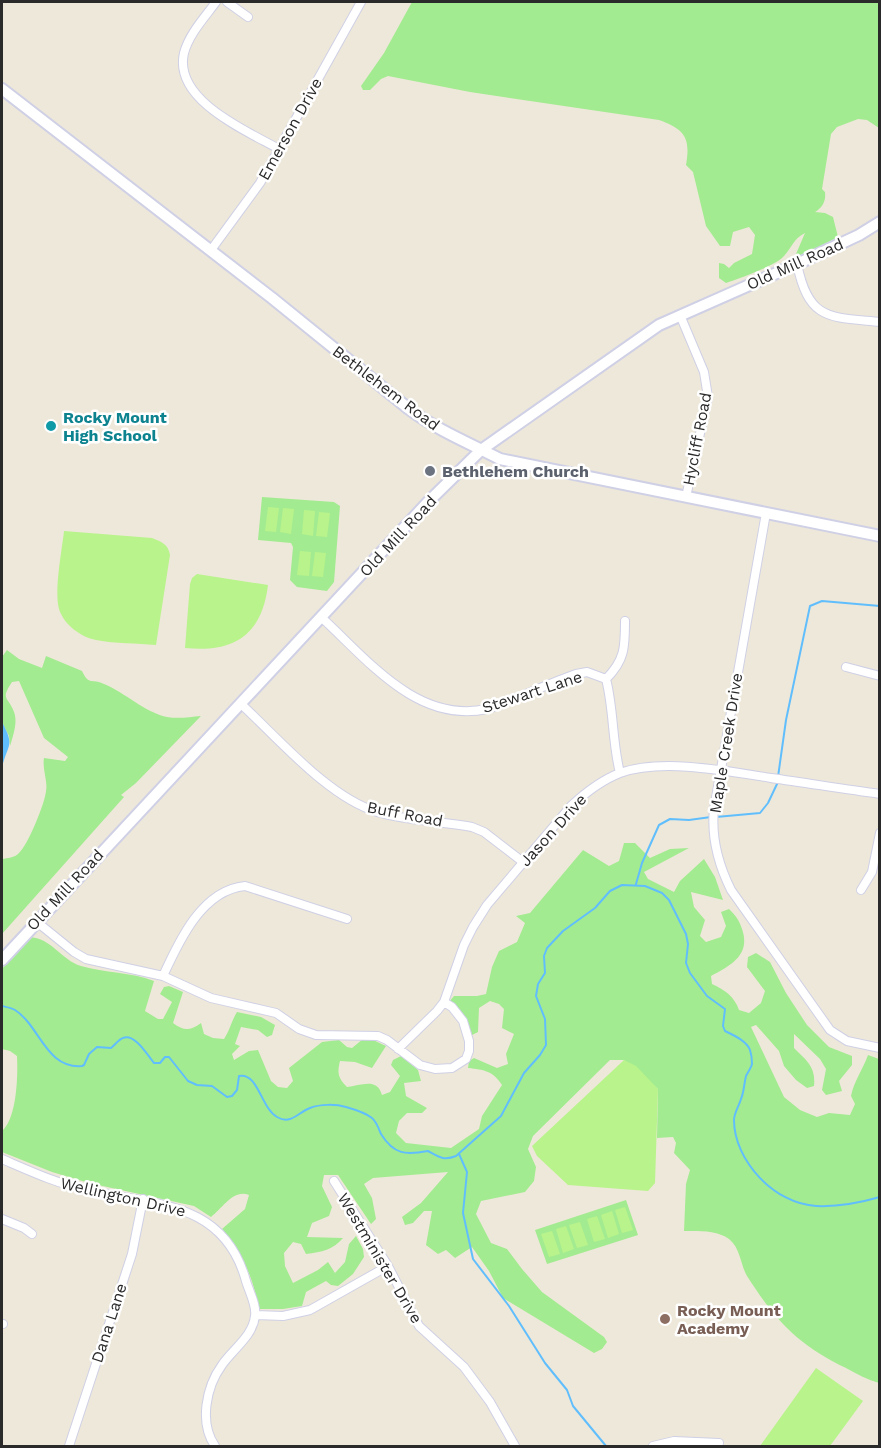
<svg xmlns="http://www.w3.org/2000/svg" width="881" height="1448" font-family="'Work Sans',sans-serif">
  <rect width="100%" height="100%" fill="#eee8da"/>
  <path fill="#a3eb90" d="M412,2H879V128L867,120L858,119L837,127L831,134L822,189L825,192C826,201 823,207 815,212L825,213L833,217L838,237L797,259L796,254L805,233C792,240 793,247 783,257C774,266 739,279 726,283L719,278V263L724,264L729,268L734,263L752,254L755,235L749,227L733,232L730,246H720L706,226L693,172L686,165C691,137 684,129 659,120L470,92L388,76L381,79L370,90H363L361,86L384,53Z
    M262,497L334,502L340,506L334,582L327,591L297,587L290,580L293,547L291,543L258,540Z
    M7,650L19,659L42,668L46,656L82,671C89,686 91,678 104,684C126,693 144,712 167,717C178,719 190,717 201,716L136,783L121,795L124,797L2,934V859C8,858 14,858 19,853C28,845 45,803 46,791C48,781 42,769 44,758L65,761L68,757L44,738L19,681L12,682C0,700 8,696 14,712C18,722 13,736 10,746L9,736L2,722V657Z
    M624,843H635L650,858L670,849L689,848L644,872L648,879L674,892L680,881L704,859L715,877L723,900L691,892L694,907L705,920L700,936L706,942L721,937L726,926L721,912L729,909C736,916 739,920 742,929C751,955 731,965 711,976L712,984C725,990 734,996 739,1010L749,1013L761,1003L765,991L747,967L748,957L756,953L770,962L786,993L807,1025L829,1047L852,1056V1065L839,1081L842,1091L826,1095L822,1090L826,1069L820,1059L794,1034V1048C807,1061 816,1067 814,1086L807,1088L796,1080L784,1066L779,1051L756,1025L751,1027L784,1097L800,1110L817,1117L829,1113L850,1115L855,1104L851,1096C854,1081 863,1069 868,1055L879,1059V1383C868,1380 857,1374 846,1368C797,1344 776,1321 747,1276C740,1264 741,1249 729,1239C717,1230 698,1231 684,1231L686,1184L690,1170L674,1153L676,1143L673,1137L657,1138L658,1089L624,1060H610L533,1136L528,1149L536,1167L534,1181L525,1192L481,1201L476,1214L491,1243L507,1249L522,1269L542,1292L604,1337L607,1342L602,1349L594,1353L503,1298L489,1271L472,1247L455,1258L446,1250L438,1254L426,1245L432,1211H424L413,1223L405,1225L402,1217L421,1203L448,1172L373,1178L364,1184L372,1198L376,1219L371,1224L338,1175H324L322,1186L332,1207L329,1216L312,1223L307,1237L343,1238C333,1250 322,1252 306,1254L301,1244L293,1242L284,1253L285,1266L293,1283L318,1270L328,1262L335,1273L345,1262L349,1244L356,1236L363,1249L364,1257L353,1274L338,1286L331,1285L326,1281L306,1292L302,1306L283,1309H259C252,1274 244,1258 222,1229L245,1209L249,1195C233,1189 223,1208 211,1217L194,1206L89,1183L52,1172L2,1152V1131C17,1118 18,1076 17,1056L10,1051L2,1049V969L29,937C52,938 61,960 81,966C105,973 131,972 154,981L145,1011L158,1019H163L172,1002L160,994L164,987L169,986L183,992L173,1023C184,1031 190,1031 201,1023L204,1034L213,1038L224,1039C230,1030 231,1022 237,1012L261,1017L275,1025L272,1035L267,1037L258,1030L241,1027L235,1044L240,1046L232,1054L234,1060L249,1051L258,1050L271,1081L278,1087L287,1088L293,1081L289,1068L322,1042L339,1040L347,1047L352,1048L363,1039L373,1040L386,1046L372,1068L355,1062L340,1061C337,1073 338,1078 347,1087C360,1086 377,1077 382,1095L390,1092L400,1076L391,1065L393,1060L401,1056L418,1070L421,1081L404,1083L406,1096L427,1108L422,1113H407L399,1121L396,1133L406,1143L451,1148L479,1129L482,1116L502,1085C492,1070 484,1070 468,1068L469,1061L474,1058L497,1068L508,1064L506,1054L514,1034L502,1028L504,1009L499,1004L490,1001L479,1008L478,1032L472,1035L467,1020L449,1002L454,996H477L486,994L492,967L499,951L517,942L525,923L516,916L530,913L583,850L609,866L619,861Z
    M626,1200L638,1235L547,1264L535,1230Z"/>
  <path fill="#b9f38b" d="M268,507L279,508L276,532L265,531Z
    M283,508L294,509L291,534L280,532Z
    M304,510L315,511L313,536L302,534Z
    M319,512L330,513L327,537L316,536Z
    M64,531L152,538C162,542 168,544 170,555L156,645C137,643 116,644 96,640C81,637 64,625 59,609C54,591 62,550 64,531Z
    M300,551L311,552L309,576L297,575Z
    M315,552L326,553L323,577L312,576Z
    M197,574L268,585C262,635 234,653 185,648L190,584L192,578Z
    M624,1060L636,1066L658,1089L655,1183L648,1191L568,1185L537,1156L532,1146Z
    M625,1207L633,1230L622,1233L615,1210Z
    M612,1211L619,1234L608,1238L601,1215Z
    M597,1216L605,1239L594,1242L587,1219Z
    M580,1222L588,1245L577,1248L569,1225Z
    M566,1226L574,1249L563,1253L556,1229Z
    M552,1231L560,1254L549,1257L541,1234Z
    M816,1368L863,1401L830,1446H760Z"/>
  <path fill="#61befc" d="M2,722C15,746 8,744 2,767Z"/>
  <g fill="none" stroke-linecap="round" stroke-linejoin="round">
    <path stroke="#61befc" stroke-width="2" d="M716,817L760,813L768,803L777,784L786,720L810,606L822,601L880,606
      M636,884L642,863L659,825L670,819L689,820L711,817
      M2,1006C6,1007 12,1008 15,1010C40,1026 46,1069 82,1066L84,1065L89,1054L97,1047L111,1048C115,1045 119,1039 123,1038C135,1033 148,1056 154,1063H160L165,1057H169L188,1081L197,1085L212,1086L227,1097L232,1096L237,1090L239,1076C258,1072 261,1108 277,1117C291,1125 297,1113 310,1108C320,1104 336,1104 346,1107C353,1109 366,1113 372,1118C376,1121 379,1129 381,1134C394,1155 406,1155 428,1151C439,1157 444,1161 456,1156L501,1116L524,1073L540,1055L546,1045L545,1019L536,996L538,984L545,973L544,956L547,948L563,931L595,908L610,891L622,885L645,886L662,893L669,900L686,934L688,944L686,963L690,973L707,996L725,1009L723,1026L725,1031C733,1035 747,1041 750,1050C751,1053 752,1061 752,1064C751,1068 748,1072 746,1076C744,1084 744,1092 741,1099C739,1106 734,1113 734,1120C734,1161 775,1204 816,1206C837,1207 859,1203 880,1197
      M459,1154L467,1172L463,1213L473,1259L509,1306L545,1363L567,1390L573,1406L606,1446"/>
    <defs>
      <path id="street" d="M216,2C205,17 189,34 184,53C173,100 247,131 279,149
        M227,2L248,17
        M211,250L260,183L361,2
        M797,264C809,321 829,317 880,322
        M680,315L704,372L708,397L686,497
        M766,513L714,809C711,838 718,864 731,890L830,1030L847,1041L880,1048
        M322,618C368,660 417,724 487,709C497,707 507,701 516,698C536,690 556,681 576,674L587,672L606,679C614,710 612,742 620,773
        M846,667L880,676
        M606,679C625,660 625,647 625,621
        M241,704C279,739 328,797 377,812C407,821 441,821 472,827L484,832L523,862
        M861,890L872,872L880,833
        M37,922L74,952L86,959L163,976L211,998L276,1013L299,1029L316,1035L378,1036L387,1040L420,1065L435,1069L452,1068L466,1059L469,1051V1041L463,1021L452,1007L444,1002
        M163,976C179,941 202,890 245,886L347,919
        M398,1049L437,1011L444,1002L464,945L473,927L487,905L571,806C585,793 602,780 620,773C662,758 727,771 771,778C807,783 843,789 880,794
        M2,1159C30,1171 58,1184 87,1190C153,1205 224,1200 246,1281C249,1291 257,1306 255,1316C253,1336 233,1349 222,1365C206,1387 199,1423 215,1446
        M334,1181L388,1266L419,1326L464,1367L490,1402L515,1446
        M2,1219L24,1228L32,1234
        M256,1315L283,1316L310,1310L388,1266
        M2,1324H3
        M69,1446L132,1254L143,1199
        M653,1446L674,1441L719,1443"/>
      <path id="secondary" d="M2,89L272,298L409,409C437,430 469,443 500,459L880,536
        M2,960L429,501L481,450L659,325L797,264L859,235L880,222"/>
    </defs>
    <use href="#street" stroke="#cfd0e5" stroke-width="10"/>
    <use href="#secondary" stroke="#cfd0e5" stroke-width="14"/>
    <use href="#street" stroke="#fff" stroke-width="8"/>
    <use href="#secondary" stroke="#fff" stroke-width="10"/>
  </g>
  <circle fill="#0f9aa8" stroke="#fff" stroke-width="2" cx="51" cy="426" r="6"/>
  <circle fill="#6b7280" stroke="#fff" stroke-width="2" cx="430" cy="471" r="6"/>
  <circle fill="#8d6e63" stroke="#fff" stroke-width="2" cx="665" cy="1319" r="6"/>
  <g text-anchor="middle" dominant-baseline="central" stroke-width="5" stroke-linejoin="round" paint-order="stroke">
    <g font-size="16" fill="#2a2a2a" stroke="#fff">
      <text transform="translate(290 129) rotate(-61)">Emerson Drive</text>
      <text transform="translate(795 264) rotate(-24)">Old Mill Road</text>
      <text transform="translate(386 388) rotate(37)">Bethlehem Road</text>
      <text transform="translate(697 439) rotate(-79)">Hycliff Road</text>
      <text transform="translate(398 536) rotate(-47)">Old Mill Road</text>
      <text transform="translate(532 692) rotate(-18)">Stewart Lane</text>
      <text transform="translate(726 743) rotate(-81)">Maple Creek Drive</text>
      <text transform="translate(405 814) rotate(11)">Buff Road</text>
      <text transform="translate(553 830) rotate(-48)">Jason Drive</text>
      <text transform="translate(65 890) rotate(-47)">Old Mill Road</text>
      <text transform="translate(123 1197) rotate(13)">Wellington Drive</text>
      <text transform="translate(380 1258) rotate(59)">Westminister Drive</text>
      <text transform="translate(109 1323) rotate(-72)">Dana Lane</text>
    </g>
    <g font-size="16" font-weight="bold" fill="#0d838f" stroke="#fff" text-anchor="start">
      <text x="63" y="417">Rocky Mount<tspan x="63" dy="18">High School</tspan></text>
    </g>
    <g font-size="16" font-weight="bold" fill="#5b616d" stroke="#fff" text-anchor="start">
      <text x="442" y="471">Bethlehem Church</text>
    </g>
    <g font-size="16" font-weight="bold" fill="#785e54" stroke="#fff" text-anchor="start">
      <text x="677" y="1310">Rocky Mount<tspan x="677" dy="18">Academy</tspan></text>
    </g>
  </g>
  <rect width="881" height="1448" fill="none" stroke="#2a2a2a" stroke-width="6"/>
</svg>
